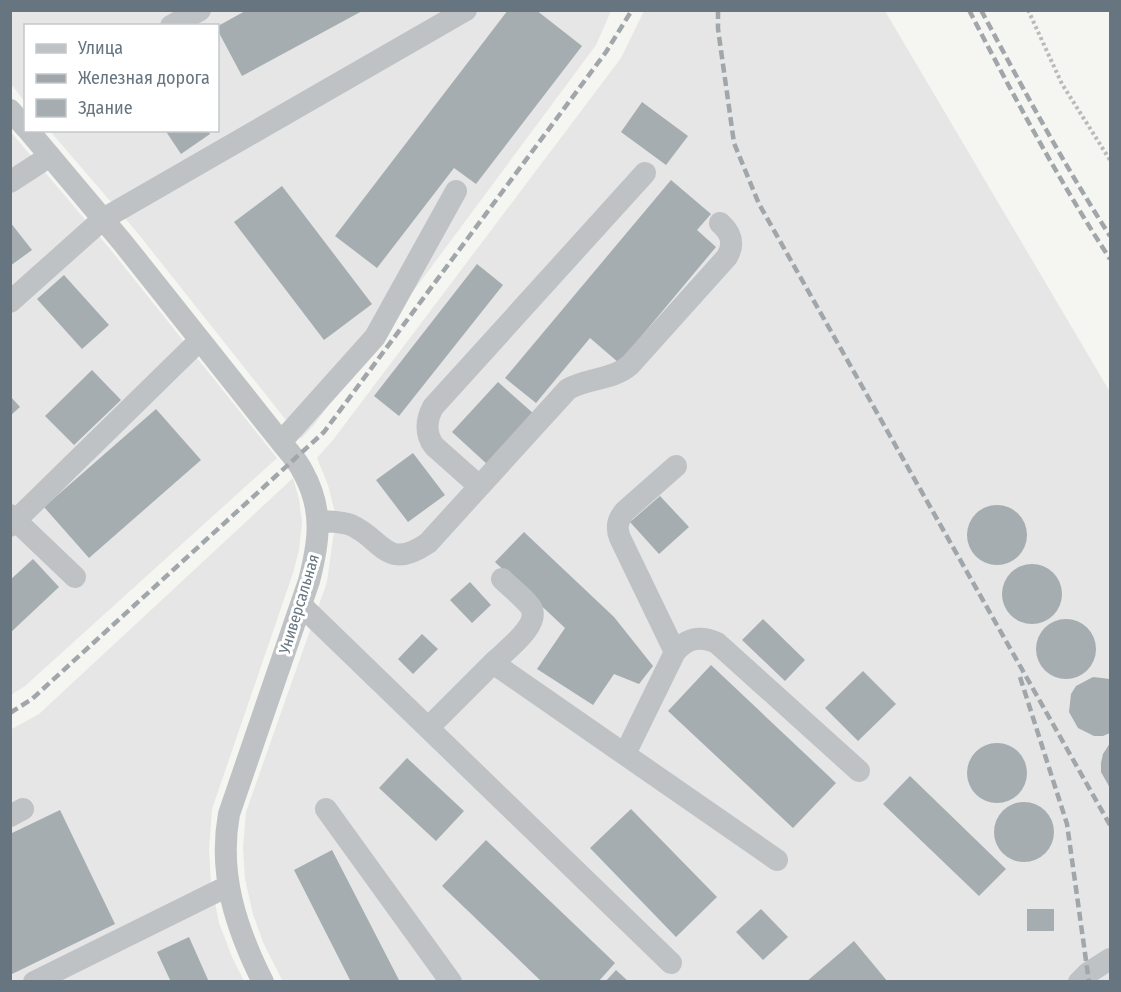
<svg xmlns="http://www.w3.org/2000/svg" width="1121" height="992" font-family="'Fira Sans Condensed',sans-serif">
  <rect width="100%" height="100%" fill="#f5f5f1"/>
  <path fill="#e5e6e5" d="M10,11H611L596,45L314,425L301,439L136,231L50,131L218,130V26H26L25,102L11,84Z
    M644,11H885L1110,392V981L283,982L263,942L253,914L245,879L243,848L246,812L327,582L336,517L328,485L317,458L333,440L621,58Z
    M10,131L110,249L277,458L25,686L11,695Z
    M293,478L299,499L302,522L299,550L293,573L212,809L209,849L211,883L219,923L232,957L244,981H11L10,730L39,714Z"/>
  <path fill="#a5adb1" d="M247,10H364L242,76L218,31V26Z
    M508,10H536L582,46L476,184L454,168L377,268L335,236Z
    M642,102L688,136L666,165L621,132Z
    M165,130H208L210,134L181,154Z
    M671,180L711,214L697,230L716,247L619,363L590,338L536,403L505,378Z
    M282,186L372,304L324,340L234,222Z
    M10,222L32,250L10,266Z
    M477,264L503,285L399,416L374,396Z
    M64,275L109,325L82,349L37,299Z
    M92,370L121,400L74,445L45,416Z
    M498,382L534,414L488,465L452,432Z
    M10,396L20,407L10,416Z
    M156,409L201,460L89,558L44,507Z
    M413,453L445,495L408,522L376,480Z
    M660,496L689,527L659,554L630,522Z
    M967 535a30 30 0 1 1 60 0a30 30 0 1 1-60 0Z
    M524,532L614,617L653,666L639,684L614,674L593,705L537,669L565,628L495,562Z
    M33,559L59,587L10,633V580Z
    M1002 594a30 30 0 1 1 60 0a30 30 0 1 1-60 0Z
    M470,582L491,605L472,623L450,600Z
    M763,619L805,660L785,681L742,640Z
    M1036 649a30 30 0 1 1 60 0a30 30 0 1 1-60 0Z
    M422,634L438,649L413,674L398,659Z
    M711,665L836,783L793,828L668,711Z
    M863,671L896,704L858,741L825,708Z
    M1093,677L1110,679V733L1103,736H1094L1078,728L1069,712L1071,694L1076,686Z
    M1110,743V788L1101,772V763L1103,754Z
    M967 773a30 30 0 1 1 60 0a30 30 0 1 1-60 0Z
    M407,758L464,811L436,841L379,788Z
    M910,776L1006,869L979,896L883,804Z
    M994 832a30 30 0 1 1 60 0a30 30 0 1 1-60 0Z
    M631,809L717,897L676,937L590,848Z
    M60,810L115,924L10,975V834Z
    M486,840L615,963L598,982H542L442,886Z
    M332,850L400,982H351L294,870Z
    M761,909L788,937L763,960L736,932Z
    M1027,909H1054V931H1027Z
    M189,937L209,982H171L157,952Z
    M854,941L888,982H806Z
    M616,970L629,982H605Z"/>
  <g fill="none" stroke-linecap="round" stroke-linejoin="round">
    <path stroke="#b8bbbc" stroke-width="4" stroke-dasharray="3 3" stroke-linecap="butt" d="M1028,10L1062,84L1110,160"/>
    <path stroke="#bec2c5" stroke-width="22" d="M171,26L200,10
      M10,110L26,128
      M28,130L123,243L281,442C288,451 298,461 303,472C324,510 319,542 309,581L229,814C218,874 236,928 263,982
      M10,182L50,156
      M10,302L103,219L466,10
      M281,442L375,337L456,191
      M479,486L434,446C425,434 426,420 433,407L645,173
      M10,515L75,577
      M319,521C329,522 341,521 351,525C383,539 386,572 428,543L568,389C587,378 613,380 630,365L727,257C735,243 731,233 720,223
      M10,526L200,340
      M301,605L671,963
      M675,652C687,638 700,635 717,643L859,771
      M493,663C505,651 543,624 530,606C522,596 510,587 502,579
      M428,728L493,663L777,860
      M625,754L675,652L620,538C616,528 617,520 625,511L676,466
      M326,809L451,982
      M10,816L23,809
      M34,982L228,886
      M1079,982L1088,973L1110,959"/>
    <path stroke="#a0a6aa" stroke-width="4.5" stroke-dasharray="9 4.5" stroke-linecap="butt" d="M718,10V29L734,143L759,204L1110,825
      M969,10C1013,95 1058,179 1110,259
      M981,10C1022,87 1063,163 1110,236
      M1020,677L1067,824L1089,982
      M10,713L32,699L324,432L606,52L632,10"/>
  </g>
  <g text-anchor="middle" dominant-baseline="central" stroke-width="6" stroke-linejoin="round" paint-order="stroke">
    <g font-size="16" fill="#66757f" stroke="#fff">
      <text transform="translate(299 604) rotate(-73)">Универсальная</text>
    </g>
  </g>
  <rect width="1121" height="992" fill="none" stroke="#66757f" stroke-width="24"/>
  <rect x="24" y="24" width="195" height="108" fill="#ffffff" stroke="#c2c8cc" stroke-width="1.5"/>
  <rect x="36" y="44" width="30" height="9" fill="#bec2c5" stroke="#c2c8cc" stroke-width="1.5"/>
  <text x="78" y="54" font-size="18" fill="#66757f">Улица</text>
  <rect x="36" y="74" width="30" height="9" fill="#a0a6aa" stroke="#c2c8cc" stroke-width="1.5"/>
  <text x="78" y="84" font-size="18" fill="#66757f">Железная дорога</text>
  <rect x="36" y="99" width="30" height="18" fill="#a5adb1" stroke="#c2c8cc" stroke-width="1.5"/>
  <text x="78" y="114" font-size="18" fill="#66757f">Здание</text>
</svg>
